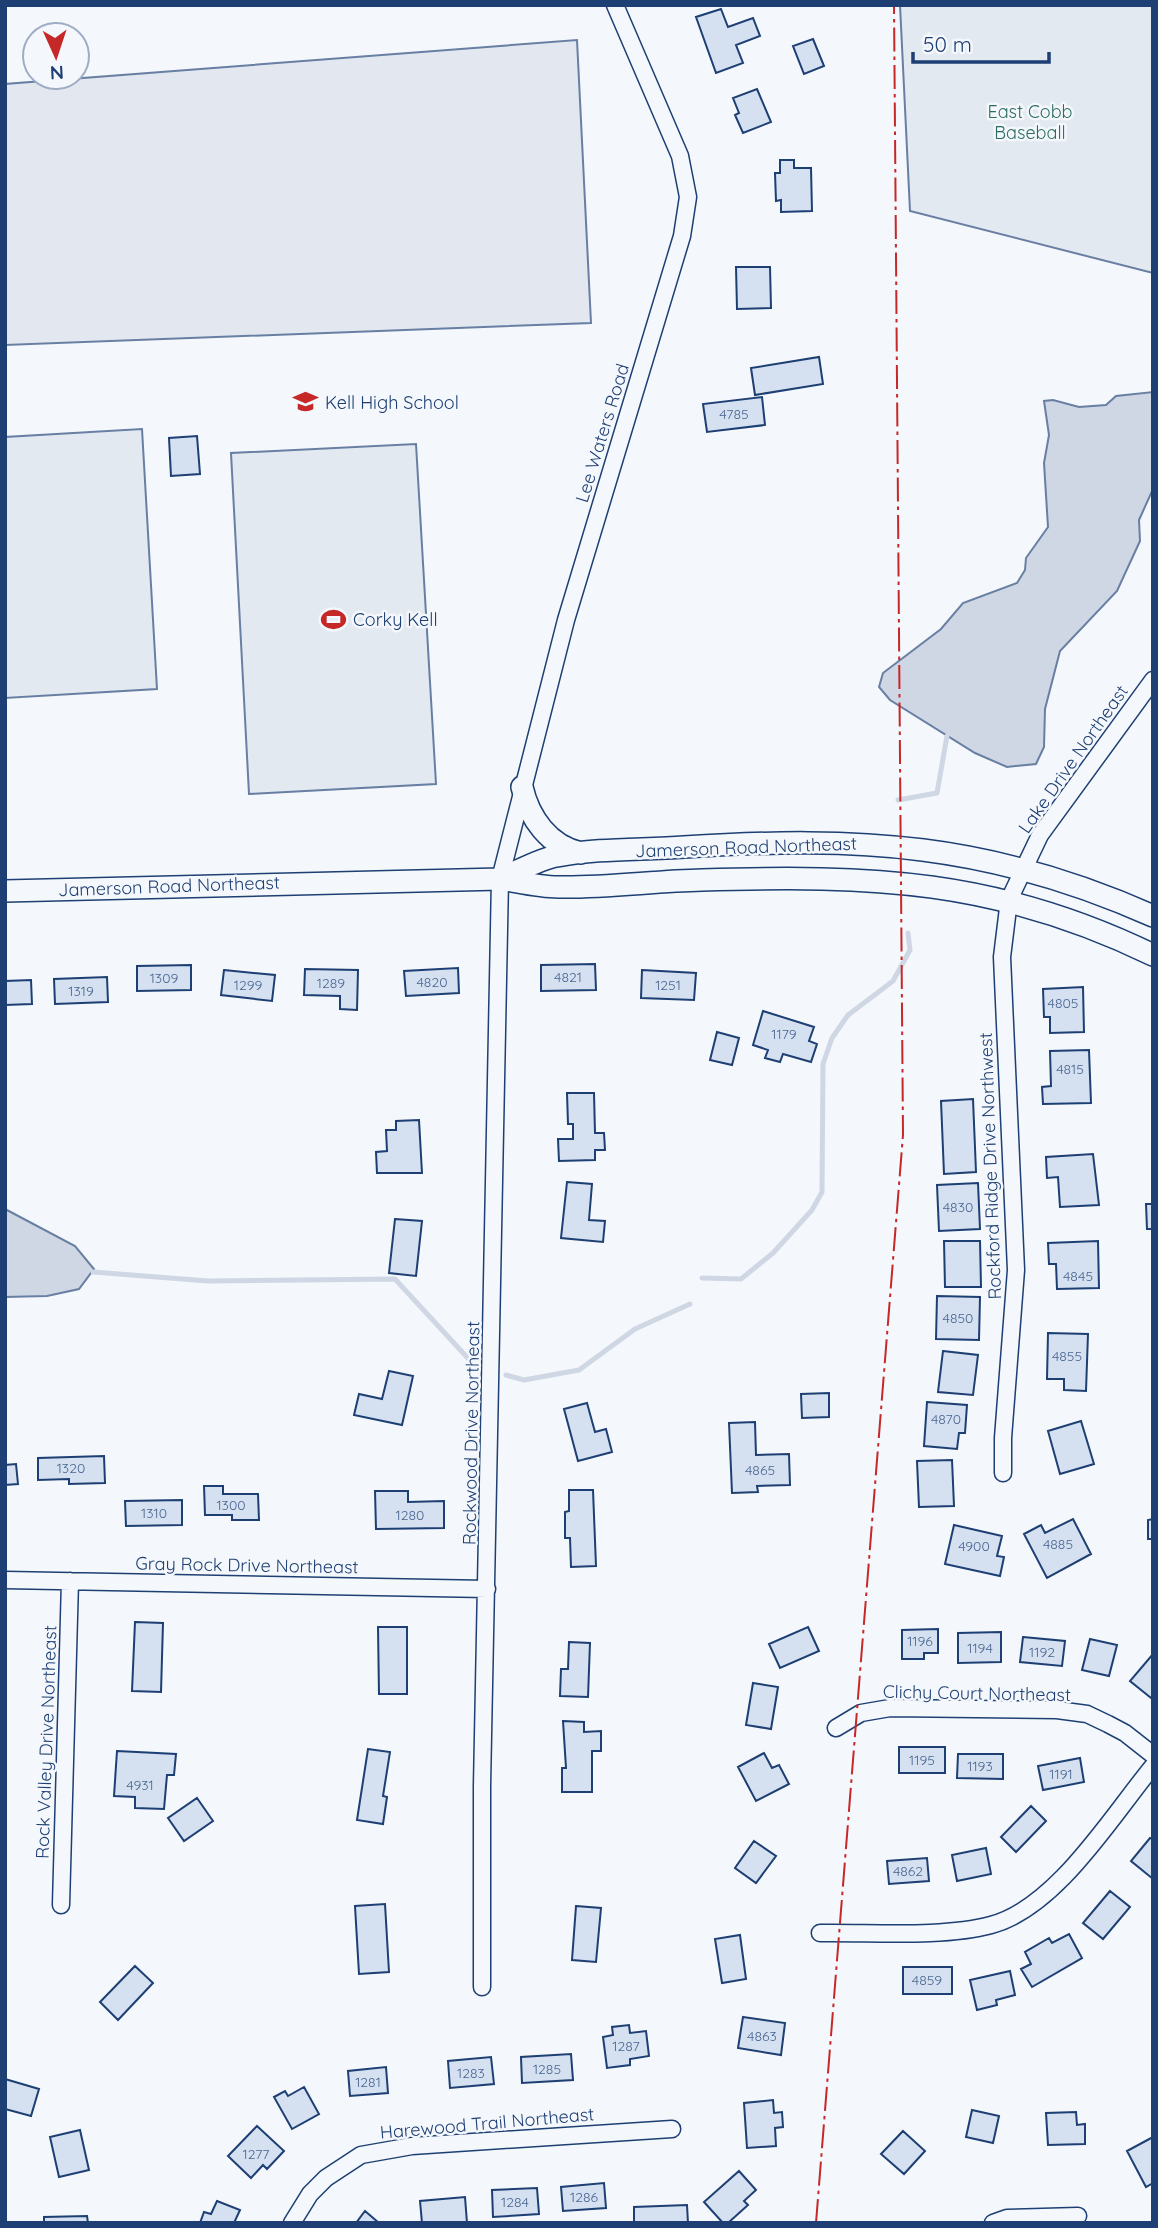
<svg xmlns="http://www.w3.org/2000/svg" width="1158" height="2228" font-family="Quicksand,sans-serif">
  <rect width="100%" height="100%" fill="#f4f7fb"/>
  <path fill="#e3e9f0" stroke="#687fa3" stroke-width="2" d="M900,5H1153V273L910,211Z
    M142,429L157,689L5,698V437Z
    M416,444L436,784L249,794L231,453Z"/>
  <path fill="#e3e8f0" stroke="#687fa3" stroke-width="2" d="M577,40L591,323L5,345V84Z"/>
  <path fill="#cfd7e4" stroke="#687fa3" stroke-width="2" d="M1153,392V489L1139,520L1140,541L1117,591L1060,651L1045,709L1044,747L1036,764L1007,767L975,753L890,700L879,687L883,673L941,629L963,603L1017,583L1025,570L1026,558L1048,527L1044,463L1049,435L1044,401L1053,400L1079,407L1106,405L1116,396Z
    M5,1209L75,1246L94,1269L79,1289L47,1296L5,1297Z"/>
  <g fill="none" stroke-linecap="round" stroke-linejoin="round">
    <path stroke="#cfd7e4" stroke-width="5" d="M898,800L937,793L947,736
      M93,1272L208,1281L395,1279L476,1367
      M702,1278L741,1279L773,1253L812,1210L822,1192L823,1064L832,1038L848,1015L893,981L910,950L908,933
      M506,1375L524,1380L579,1370L635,1329L690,1304"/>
  </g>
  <path fill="#d5e0f0" stroke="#1d3f73" stroke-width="2" d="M721,9L728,27L753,18L760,36L736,45L743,63L716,73L696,17Z
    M813,39L824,66L804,74L793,46Z
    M757,89L771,122L743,133L735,115L739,113L733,98Z
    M780,160H794V168H811L812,211L781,212V200L776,201L775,173H780Z
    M736,267H770L771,308L737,309Z
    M819,357L823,384L755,395L751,368Z
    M762,397L765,425L707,432L703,404Z
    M197,436L200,474L171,476L169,438Z
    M595,964L596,990L541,991V965Z
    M191,965V990L137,991V966Z
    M458,968L459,993L406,996L404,971Z
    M305,969L358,970L357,1010L340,1009V996L304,995Z
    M224,970L275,975L272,1001L221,995Z
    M642,970L696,973L694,1000L641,998Z
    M107,977L108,1002L55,1004L54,979Z
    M31,980L32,1004L5,1005V981Z
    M1083,987L1084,1032L1050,1033V1017H1044L1043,989Z
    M763,1011L814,1027L809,1041L817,1044L811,1062L783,1054L780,1062L765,1058L768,1050L753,1045Z
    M717,1032L739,1038L732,1065L710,1060Z
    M1089,1050L1091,1103L1043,1104L1042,1087L1051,1086L1050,1051Z
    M567,1093H594L595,1133H604L605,1150H595V1160L559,1161L558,1139H573V1124H568Z
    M973,1099L976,1172L944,1174L941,1101Z
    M419,1120L422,1173H377L376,1152L387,1151L386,1130H396V1121Z
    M1093,1154L1099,1205L1060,1207L1058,1177L1047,1178L1046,1157Z
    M567,1182L592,1184L589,1220L605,1221L603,1242L561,1238Z
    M978,1183L980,1229L939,1231L937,1185Z
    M1146,1204H1153V1229H1147Z
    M395,1219L422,1221L416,1276L389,1273Z
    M944,1241H980L981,1287H945Z
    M1098,1241L1099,1288L1057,1289L1056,1264H1049L1048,1243Z
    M937,1296L980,1297L979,1340L936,1339Z
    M1048,1333L1088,1334L1086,1391L1064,1390V1379H1047Z
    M943,1351L978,1355L973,1395L938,1392Z
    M389,1371L413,1376L402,1425L354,1415L359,1394L382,1399Z
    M829,1393V1417L802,1418L801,1394Z
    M927,1402L967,1405L965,1433H959L957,1449L924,1446Z
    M587,1403L595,1432L606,1429L612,1452L578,1461L564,1409Z
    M1081,1421L1094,1464L1060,1474L1048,1431Z
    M755,1422L756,1455L789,1454L790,1485L757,1486L758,1492L732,1493L729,1423Z
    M104,1456L105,1483L69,1484V1479L38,1480V1458Z
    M952,1460L954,1506L919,1507L917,1461Z
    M16,1464L18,1484L5,1485V1465Z
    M204,1486H223V1494H258L259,1520H232V1515H205Z
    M569,1490H593L596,1566L571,1567L570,1538H565V1512L569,1511Z
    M375,1491H408V1502L444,1501V1528L376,1529Z
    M182,1500V1525L126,1526L125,1501Z
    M1073,1519L1091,1554L1047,1578L1024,1534L1041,1525L1045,1533Z
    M1153,1519V1539H1148V1520Z
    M954,1525L1002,1536L997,1556L1004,1557L1000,1576L945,1564Z
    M135,1622L163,1623L161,1692L132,1691Z
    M378,1627H407V1694H379Z
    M808,1627L819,1651L780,1668L769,1644Z
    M938,1629V1653H924V1659H902V1630Z
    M1001,1632V1662L958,1663V1633Z
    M1023,1637L1065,1641L1062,1666L1020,1662Z
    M1090,1639L1117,1645L1109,1676L1082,1670Z
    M569,1642L590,1643L588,1697L560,1696L561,1669H568Z
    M1153,1654V1696L1151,1698L1130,1681Z
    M753,1683L778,1687L771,1729L746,1725Z
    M563,1721L584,1722V1732L601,1731V1751H592V1792H562V1768H566Z
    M899,1747H945V1773H899Z
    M368,1749L390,1752L383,1796L387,1797L383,1824L357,1820Z
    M117,1751L176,1754L174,1775H167L164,1809L135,1808V1797L114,1796Z
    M764,1753L772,1768L779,1765L789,1784L756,1801L738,1767Z
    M958,1754H1003V1779L957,1778Z
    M1080,1758L1084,1782L1043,1790L1038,1766Z
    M197,1798L213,1821L184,1841L168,1818Z
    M1031,1806L1046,1821L1016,1852L1001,1837Z
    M1150,1838L1153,1839V1879L1131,1861Z
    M754,1841L776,1856L756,1883L735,1868Z
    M986,1848L991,1874L957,1881L952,1855Z
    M927,1858L929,1881L889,1884L887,1861Z
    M1110,1891L1130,1907L1103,1939L1083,1923Z
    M385,1904L389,1972L359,1974L355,1906Z
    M576,1906L601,1908L596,1962L572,1960Z
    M1069,1934L1082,1958L1032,1987L1021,1969L1031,1964L1025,1952L1049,1938L1052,1943Z
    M740,1935L746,1979L722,1983L715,1939Z
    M135,1966L153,1983L118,2020L100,2002Z
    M903,1967H952V1994H903Z
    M1010,1971L1015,1995L996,2000L997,2005L977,2010L970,1980Z
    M743,2017L785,2023L781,2055L738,2048Z
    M629,2025L630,2033L646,2031L649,2056L630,2059V2065L607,2068L603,2037L613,2035L612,2027Z
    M571,2054L573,2080L522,2083L521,2057Z
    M491,2057L494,2084L450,2088L448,2061Z
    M386,2067L388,2093L350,2096L348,2071Z
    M5,2079L39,2089L31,2116L5,2109Z
    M304,2087L319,2114L292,2129L274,2097L285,2091L288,2096Z
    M773,2100L774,2113L782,2112L783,2127L775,2128L776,2146L747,2148L744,2103Z
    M972,2110L999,2116L993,2143L966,2137Z
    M1076,2112L1077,2125L1085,2124V2144L1048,2145L1046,2113Z
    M257,2126L284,2151L267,2169L263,2165L251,2178L228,2156Z
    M80,2130L89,2170L59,2177L50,2137Z
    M903,2131L925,2151L904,2174L881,2154Z
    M1153,2137V2183L1146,2187L1127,2151Z
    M739,2171L756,2190L744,2201L748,2205L728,2223H723L704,2202Z
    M604,2183L606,2208L563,2211L561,2187Z
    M537,2188L539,2214L493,2217L492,2190Z
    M465,2197L467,2223H422L420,2201Z
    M217,2201L240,2210L234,2223H200L204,2212L211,2214Z
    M687,2205L688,2223H634V2207Z
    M365,2211L379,2223H356Z
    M87,2216L88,2223H44V2217Z"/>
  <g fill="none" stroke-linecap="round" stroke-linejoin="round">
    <defs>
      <path id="minor" d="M1003,1473V1438L1016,1270L1002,957L1009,900L1040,835L1153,680
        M5,1580L487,1589
        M836,1728L861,1713L890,1708L1057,1710L1087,1714L1108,1724L1125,1733L1153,1755
        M61,1905L70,1581
        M820,1933C870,1932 943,1938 991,1925C1056,1908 1111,1817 1153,1766
        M482,1987V1786L500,879L566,620L682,236L688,197L680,156L615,5
        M292,2223L310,2194L326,2178L361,2155L412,2146L672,2129
        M993,2223L1007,2218L1078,2216"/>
      <path id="tertiary" d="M522,787C529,818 549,846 581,853
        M502,878C519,871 539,859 557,856C598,848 643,850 684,847C859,836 990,843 1153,916
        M5,891L500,879C519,882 539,887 558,887C606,888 654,881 702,880C871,875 997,879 1153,955"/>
    </defs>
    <use href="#minor" stroke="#1d3f73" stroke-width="19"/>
    <use href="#tertiary" stroke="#1d3f73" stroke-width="24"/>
    <use href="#minor" stroke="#f4f7fb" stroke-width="16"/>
    <use href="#tertiary" stroke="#f4f7fb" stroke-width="21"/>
    <path stroke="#c62828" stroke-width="2" stroke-dasharray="24 5 3.5 5" stroke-linecap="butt" d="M816,2223L903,1135L894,5"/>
  </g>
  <defs>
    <symbol id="school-bare" viewBox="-9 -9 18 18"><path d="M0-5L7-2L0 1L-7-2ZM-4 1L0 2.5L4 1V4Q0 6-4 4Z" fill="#c62828" stroke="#f4f7fb" stroke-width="2.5" paint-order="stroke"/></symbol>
    <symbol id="stadium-bare" viewBox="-9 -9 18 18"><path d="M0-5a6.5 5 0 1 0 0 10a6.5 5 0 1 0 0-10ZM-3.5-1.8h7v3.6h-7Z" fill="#c62828" stroke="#f4f7fb" stroke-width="2.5" paint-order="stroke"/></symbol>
  </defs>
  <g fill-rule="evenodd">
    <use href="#school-bare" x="288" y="384" width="35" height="35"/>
    <use href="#stadium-bare" x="316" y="602" width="35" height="35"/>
  </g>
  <g text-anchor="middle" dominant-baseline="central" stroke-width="5" stroke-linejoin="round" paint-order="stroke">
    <g font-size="14" fill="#4b6792">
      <text x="734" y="414">4785</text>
      <text x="568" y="977">4821</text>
      <text x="164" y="978">1309</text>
      <text x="432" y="982">4820</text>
      <text x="331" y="983">1289</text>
      <text x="248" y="985">1299</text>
      <text x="668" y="985">1251</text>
      <text x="81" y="991">1319</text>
      <text x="1063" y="1003">4805</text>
      <text x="784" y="1034">1179</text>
      <text x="1070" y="1069">4815</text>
      <text x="958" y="1207">4830</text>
      <text x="1078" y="1276">4845</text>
      <text x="958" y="1318">4850</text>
      <text x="1067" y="1356">4855</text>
      <text x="946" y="1419">4870</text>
      <text x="71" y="1468">1320</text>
      <text x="760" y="1470">4865</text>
      <text x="231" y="1505">1300</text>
      <text x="154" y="1513">1310</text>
      <text x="410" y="1515">1280</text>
      <text x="1058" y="1544">4885</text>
      <text x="974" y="1546">4900</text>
      <text x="920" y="1641">1196</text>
      <text x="980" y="1648">1194</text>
      <text x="1042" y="1652">1192</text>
      <text x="922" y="1760">1195</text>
      <text x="980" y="1766">1193</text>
      <text x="1061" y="1774">1191</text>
      <text x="140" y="1785">4931</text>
      <text x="908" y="1871">4862</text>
      <text x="927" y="1980">4859</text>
      <text x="762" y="2036">4863</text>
      <text x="626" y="2046">1287</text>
      <text x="547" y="2069">1285</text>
      <text x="471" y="2073">1283</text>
      <text x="368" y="2082">1281</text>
      <text x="256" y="2154">1277</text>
      <text x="584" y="2197">1286</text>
      <text x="515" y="2202">1284</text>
    </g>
    <g font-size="18" fill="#2c6c60" stroke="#f4f7fb">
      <text x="1030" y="111">East Cobb<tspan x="1030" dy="21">Baseball</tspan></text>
    </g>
    <g font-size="18" fill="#1d3f73" stroke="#f4f7fb" text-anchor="start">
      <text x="325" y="402">Kell High School</text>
      <text x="353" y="619">Corky Kell</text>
    </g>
    <g font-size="18" fill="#1d3f73" stroke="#f4f7fb">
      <text transform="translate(602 433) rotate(-73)">Lee Waters Road</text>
      <text transform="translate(1073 759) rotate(-55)">Lake Drive Northeast</text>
      <text transform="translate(746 847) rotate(-2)">Jamerson Road Northeast</text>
      <text transform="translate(169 886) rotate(-2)">Jamerson Road Northeast</text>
      <text transform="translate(990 1166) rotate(-92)">Rockford Ridge Drive Northwest</text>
      <text transform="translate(471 1433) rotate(-89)">Rockwood Drive Northeast</text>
      <text transform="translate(247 1565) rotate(1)">Gray Rock Drive Northeast</text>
      <text transform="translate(977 1693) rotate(1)">Clichy Court Northeast</text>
      <text transform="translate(46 1742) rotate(-88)">Rock Valley Drive Northeast</text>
      <text transform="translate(487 2123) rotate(-5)">Harewood Trail Northeast</text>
    </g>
  </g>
  <rect width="1158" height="2228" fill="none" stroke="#1d3f73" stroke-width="14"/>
  <g transform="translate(56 56) rotate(177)"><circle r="33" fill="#f4f7fb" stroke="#9eadc5" stroke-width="2"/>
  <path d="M0-5L12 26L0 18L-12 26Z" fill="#c62828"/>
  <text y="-10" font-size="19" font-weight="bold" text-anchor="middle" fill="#1d3f73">N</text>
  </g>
  <path d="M913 52v10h136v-10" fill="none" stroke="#1d3f73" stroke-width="3.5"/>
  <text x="923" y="52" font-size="21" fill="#1d3f73" stroke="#f4f7fb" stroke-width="5" paint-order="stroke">50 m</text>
</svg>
